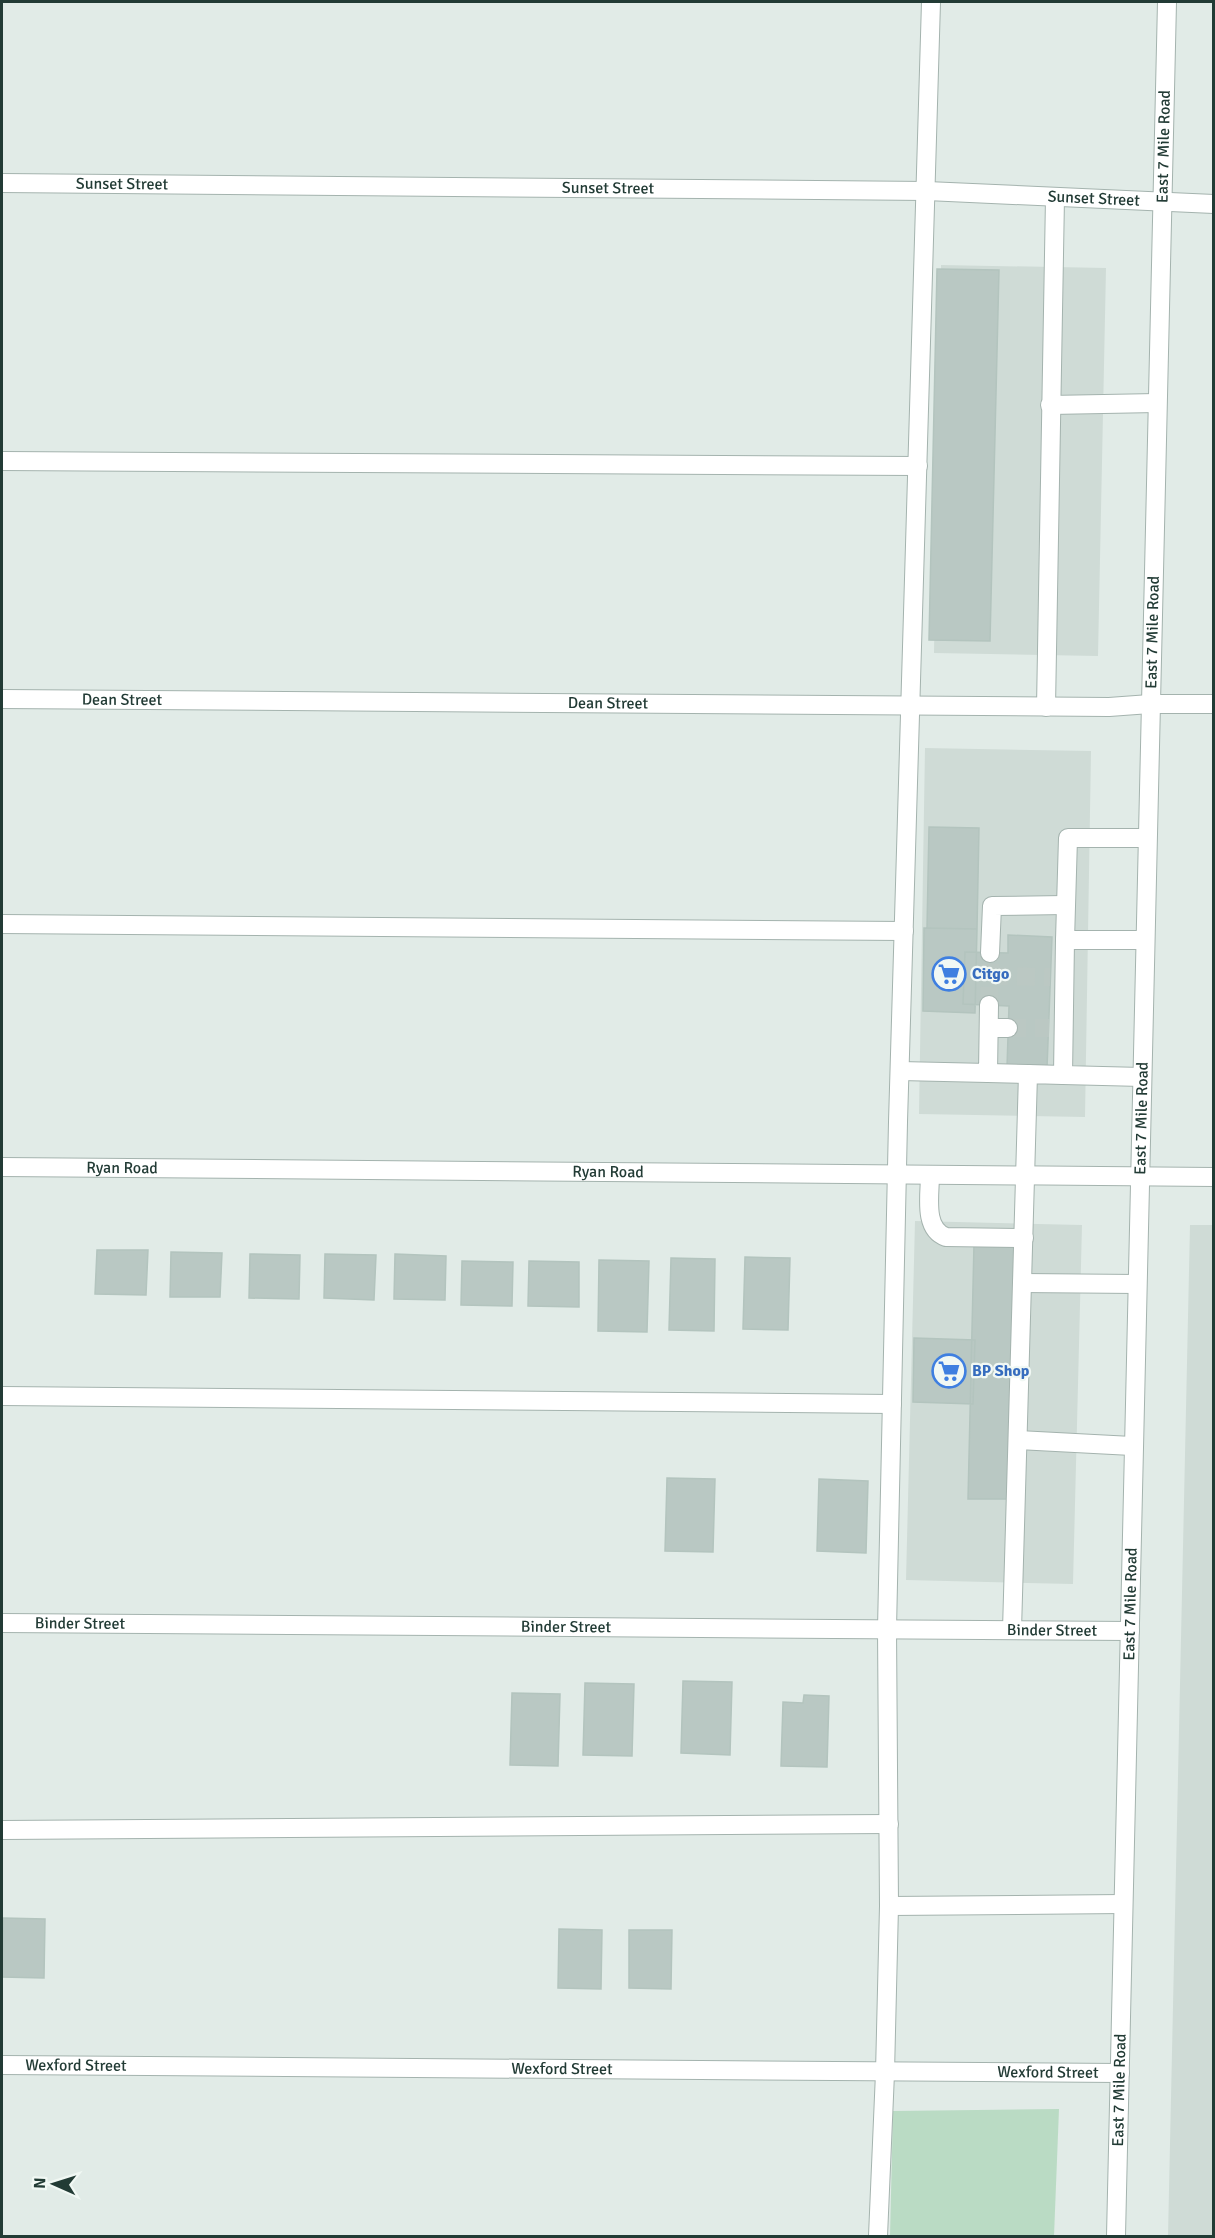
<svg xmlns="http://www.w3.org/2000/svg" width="1215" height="2238" font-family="Signika,sans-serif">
  <rect width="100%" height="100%" fill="#e1ebe7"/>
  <path fill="#cfdbd6" d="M941,265L1106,268L1098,656L934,653Z
    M925,748L1091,751L1085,1117L919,1114Z
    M915,1221L1082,1225L1073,1584L906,1580Z
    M1190,1225H1214L1213,2236H1168Z"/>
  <path fill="#badbc4" d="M1059,2109L1054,2236H890L893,2111Z"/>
  <path fill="#b9c8c3" stroke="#b3c4be" stroke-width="1.5" d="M937,269L999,270L990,641L929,640Z
    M929,827L979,828L977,929L927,928Z
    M924,928L977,929L975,1013L923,1011Z
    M1008,935L1052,937L1047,1068L1007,1067L1009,1006L963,1004L965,952L1008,953Z
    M974,1244L1016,1245L1009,1499H968Z
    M97,1250H148L146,1295L95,1294Z
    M171,1252L222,1253L220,1297H170Z
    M250,1254L300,1255L299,1299L249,1298Z
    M325,1254L376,1255L374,1300L324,1298Z
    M395,1254L446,1256L445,1300L394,1299Z
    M745,1257L790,1258L788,1330L743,1329Z
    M671,1258L715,1259L714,1331L669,1330Z
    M599,1260L649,1261L647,1332L598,1331Z
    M462,1261L513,1262L512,1306L461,1305Z
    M529,1261L579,1262V1307L528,1306Z
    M914,1338L975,1340L973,1404L913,1402Z
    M667,1478L715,1479L713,1552L665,1551Z
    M819,1479L868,1481L866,1553L817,1551Z
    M683,1681L732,1682L730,1755L681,1753Z
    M585,1683L634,1684L632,1756L583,1755Z
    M512,1693L560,1694L558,1766L510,1765Z
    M804,1695L829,1696L827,1767L781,1766L783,1702L803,1703Z
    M3,1918L45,1919L44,1978L2,1977Z
    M559,1929L602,1930L601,1989L558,1988Z
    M629,1930H672L671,1989L629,1988Z"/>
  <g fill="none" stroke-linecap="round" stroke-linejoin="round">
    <path stroke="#bbc8c3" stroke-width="18" stroke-dasharray="18 9" stroke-linecap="butt" d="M990,976L1050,977
      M989,1005L990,964
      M1008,1028H1049"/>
    <defs>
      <g id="minor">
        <path id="s1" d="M2,183L927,191L1214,204"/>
        <path d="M1050,405L1157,403"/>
        <path d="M2,461L918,466"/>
        <path id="s2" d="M2,699L1109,707L1150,704H1214"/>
        <path d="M1046,707L1055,198"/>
        <path d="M2,924L904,931"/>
        <path d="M1065,940L1063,1075L1142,1077"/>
        <path d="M1144,940H1065L1068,838H1146"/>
        <path d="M990,953L992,906L1065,905"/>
        <path d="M989,1028H1008"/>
        <path d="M900,1071L988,1073L989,1005"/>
        <path d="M988,1073L1028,1074"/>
        <path id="s3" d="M2,1167L1214,1177"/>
        <path d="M930,1175C930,1195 923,1229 946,1237L1024,1238"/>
        <path d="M1022,1283L1137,1284"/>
        <path d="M2,1396L892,1404"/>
        <path d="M1018,1440L1132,1446"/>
        <path id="s4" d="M2,1623L1130,1631"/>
        <path d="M1012,1630L1028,1074L1063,1075"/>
        <path d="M2,1830L889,1824"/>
        <path d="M889,1906L1123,1904"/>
        <path id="s5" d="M2,2065L1120,2073"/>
        <path d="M878,2236L885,2073L889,1906L887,1629L898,1122L931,2"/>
        <path id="s6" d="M1116,2236L1167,2"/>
      </g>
    </defs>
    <use href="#minor" stroke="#a4b3ae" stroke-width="20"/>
    <use href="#minor" stroke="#fff" stroke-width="18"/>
  </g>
  <defs>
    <symbol id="supermarket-ring" viewBox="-11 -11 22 22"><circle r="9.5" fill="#f1f8f4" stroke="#3f7fe0" stroke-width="1.5"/><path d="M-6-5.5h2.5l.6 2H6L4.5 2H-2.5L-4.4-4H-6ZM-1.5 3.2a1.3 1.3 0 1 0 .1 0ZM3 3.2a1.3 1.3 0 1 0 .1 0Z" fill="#3f7fe0"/></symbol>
  </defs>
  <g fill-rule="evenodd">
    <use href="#supermarket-ring" x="930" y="955" width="38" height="38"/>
    <use href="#supermarket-ring" x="930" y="1352" width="38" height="38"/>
  </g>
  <g text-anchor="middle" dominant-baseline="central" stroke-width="4.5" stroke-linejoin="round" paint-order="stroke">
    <g font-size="16" fill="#223b35" stroke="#f1f8f4">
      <text stroke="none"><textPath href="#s6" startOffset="2090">East 7 Mile Road</textPath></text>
      <text stroke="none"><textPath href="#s1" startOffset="120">Sunset Street</textPath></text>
      <text stroke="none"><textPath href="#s1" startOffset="606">Sunset Street</textPath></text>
      <text stroke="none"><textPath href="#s1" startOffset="1092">Sunset Street</textPath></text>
      <text stroke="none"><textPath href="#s6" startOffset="1604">East 7 Mile Road</textPath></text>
      <text stroke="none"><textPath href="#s2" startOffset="120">Dean Street</textPath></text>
      <text stroke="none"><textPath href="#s2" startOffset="606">Dean Street</textPath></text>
      <text stroke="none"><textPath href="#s6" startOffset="1118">East 7 Mile Road</textPath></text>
      <text stroke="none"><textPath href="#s3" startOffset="120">Ryan Road</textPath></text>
      <text stroke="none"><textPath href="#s3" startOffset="606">Ryan Road</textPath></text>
      <text stroke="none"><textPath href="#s6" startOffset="632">East 7 Mile Road</textPath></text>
      <text stroke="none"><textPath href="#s4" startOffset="78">Binder Street</textPath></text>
      <text stroke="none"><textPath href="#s4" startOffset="564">Binder Street</textPath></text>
      <text stroke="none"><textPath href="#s4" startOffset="1050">Binder Street</textPath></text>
      <text stroke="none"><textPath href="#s5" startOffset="74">Wexford Street</textPath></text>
      <text stroke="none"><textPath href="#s5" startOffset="560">Wexford Street</textPath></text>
      <text stroke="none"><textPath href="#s5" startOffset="1046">Wexford Street</textPath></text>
      <text stroke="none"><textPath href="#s6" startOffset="146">East 7 Mile Road</textPath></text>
    </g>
    <g font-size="16" font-weight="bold" fill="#366cbe" stroke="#f1f8f4" text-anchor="start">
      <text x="972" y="974">Citgo</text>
      <text x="972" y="1371">BP Shop</text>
    </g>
  </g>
  <rect width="1215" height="2238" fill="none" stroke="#223b35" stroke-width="6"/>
  <g transform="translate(54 2184) rotate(273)" stroke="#f1f8f4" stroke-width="4.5" paint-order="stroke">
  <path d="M0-4.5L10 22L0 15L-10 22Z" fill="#223b35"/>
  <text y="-9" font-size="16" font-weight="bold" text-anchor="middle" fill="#223b35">N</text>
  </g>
</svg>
